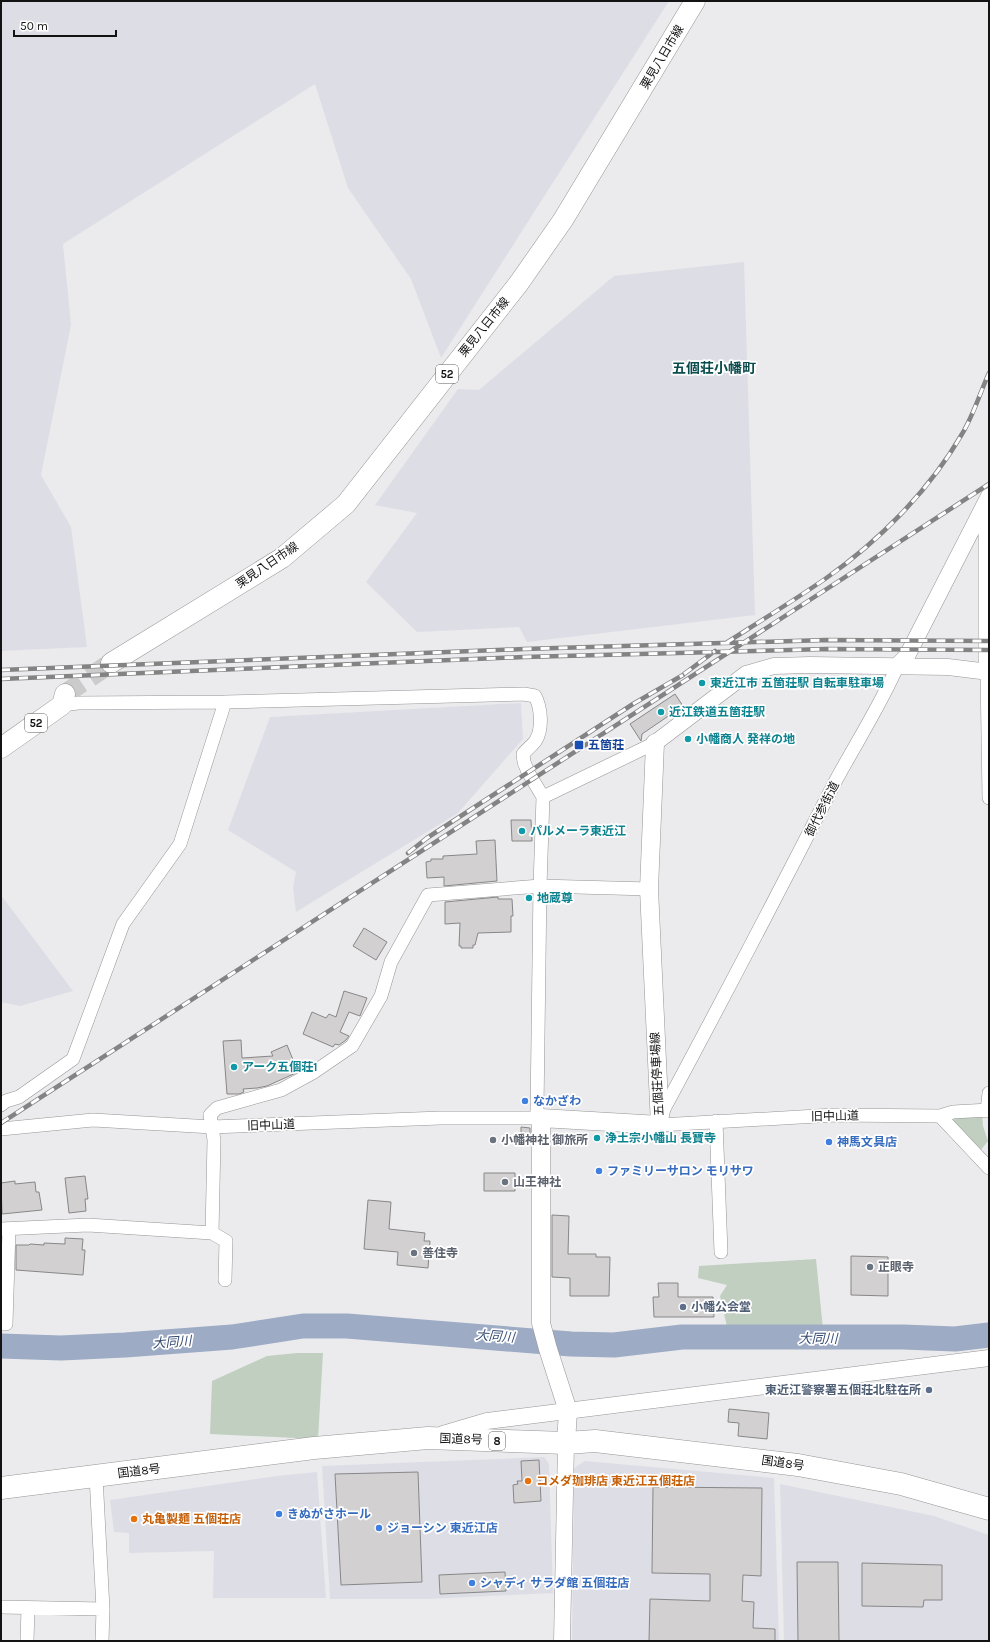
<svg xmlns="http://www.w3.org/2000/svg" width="990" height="1642" font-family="Karla,'Noto Sans JP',sans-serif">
  <rect width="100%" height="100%" fill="#ebebed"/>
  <path fill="#dddde6" d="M1,1H669L441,358L411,279L348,188L315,84L63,244L71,325L41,475L71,527L87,647L1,651Z
    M744,262L755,615L527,642L519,627L417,632L366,582L417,513L375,505L458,389L479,390L614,276Z
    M521,703L523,739L458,813L296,912L293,888L296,872L228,830L270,717Z
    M1,895L73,991L20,1006L1,1002Z
    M544,1457L549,1464L553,1593L429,1599H330L322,1466Z
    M585,1461L774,1478L779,1641H572L574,1468Z
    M317,1472L326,1598H213L214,1551L129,1553V1533L114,1532L110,1500L277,1476Z
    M780,1484L934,1516L989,1535V1641H784Z"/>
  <path fill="#c0cfc0" d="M982,1114L983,1126L988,1141L980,1151L953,1121L956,1115Z
    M816,1259L823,1329L728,1331L720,1296L727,1285L698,1278L699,1266Z
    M297,1353H323L318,1439L210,1434L212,1381L267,1356Z"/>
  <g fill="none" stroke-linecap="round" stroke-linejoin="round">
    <path stroke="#9dabc5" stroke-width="25" d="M1,1346L61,1348L125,1345L232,1337L303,1326H347L571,1344L614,1345L682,1337H903L955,1339L989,1335"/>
  </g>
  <path fill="#d2d0d0" stroke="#888787" d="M675,694L683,706L642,734L641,741L630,724Z
    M511,820H531L532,841H512Z
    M495,840L497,881L444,886V877L427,878L426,862L431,861V859H443V856L477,854L476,841Z
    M498,897V899H512L513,916H511V932L478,933L475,945H473V948H461V946H459L460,923L445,924V902Z
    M364,928L387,942L376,960L353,946Z
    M344,991L367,998L360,1016L349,1012L340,1032L349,1036L346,1040L339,1045L335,1044L333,1047L303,1034L312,1012L326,1018L329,1014L336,1017Z
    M241,1040L242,1058L273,1056L271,1052L287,1045L298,1072L267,1086L257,1088L243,1089L244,1092L239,1094H227L223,1041Z
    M521,1127L530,1128V1140H521Z
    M484,1173H515V1191H484Z
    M85,1176L88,1199H85L86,1211L69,1213L65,1178Z
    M15,1181V1184L35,1182L36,1192H39L42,1210L2,1214L1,1183Z
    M368,1200L391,1202L389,1229L425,1233L424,1241H430L428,1268L397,1265L398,1252L364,1249Z
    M552,1215L569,1216L568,1254H596V1257H610L609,1296H570V1278L552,1277Z
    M65,1238L83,1239L82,1250H85L83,1275L16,1270V1245H29L30,1244L44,1245V1243L65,1244Z
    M851,1256L888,1257V1296L851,1295Z
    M658,1283H678V1297H713L714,1317H654L653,1297H659Z
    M729,1409L769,1413L767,1439L738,1436L739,1423L728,1422Z
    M539,1460L541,1501L514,1503L513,1485L518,1484L517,1481H522L521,1461Z
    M418,1472L422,1582L341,1585L335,1474Z
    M653,1487L762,1488L761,1576L743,1575L742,1601L754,1602L753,1628L775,1629V1641H649L650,1599L710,1601V1574L652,1573Z
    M797,1562H838L839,1641H798Z
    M862,1563L942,1565V1600H924L923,1607L862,1606Z
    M505,1572L506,1591L440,1594L439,1575Z"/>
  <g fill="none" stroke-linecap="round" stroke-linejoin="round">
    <path stroke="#cbcbcc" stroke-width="20" stroke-dasharray="20 10" stroke-linecap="butt" d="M65,694L111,663"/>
    <defs>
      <path id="minor" d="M985,504V660L987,672L989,798
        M898,665C880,706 856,743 835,782C779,892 722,1001 664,1109L660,1125L834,1115L940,1116L989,1168
        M225,702L524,694L535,696C541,707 543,728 536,740C533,745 527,749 523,754L524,762L528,772L543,797L540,886L537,1111L541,1118
        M543,797L655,743
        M1,1105L6,1101L19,1097L73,1059L123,924L180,844L225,702L78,703L62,705
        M987,1111L989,1093
        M940,1116L953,1112L989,1110
        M716,1121L721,1252
        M1,1129L93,1120L212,1127L440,1118H541
        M1,1229L88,1225L212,1233L214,1140L210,1115L217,1108L281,1090L314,1072L352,1046L381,996L391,962L428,895L540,886L649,889
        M212,1233L226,1241L225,1280
        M1,1324H6L9,1229
        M96,1476L103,1609L102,1641
        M1,1607L103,1609
        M27,1641L28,1608"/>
      <path id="tertiary" d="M898,665L907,656L989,496
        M655,743L746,674L774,666L810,665L948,667L989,672
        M443,1434L487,1421L989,1358
        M562,1641L566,1443"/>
      <path id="secondary" d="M566,1443L568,1411L548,1349L541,1323V1118L660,1125L649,889L655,743"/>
      <path id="primary" d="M111,663L282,558L346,504L519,283L563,220L695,1
        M1,748L62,705L65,694"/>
      <path id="trunk" d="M1,1488L314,1448L428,1438L566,1443L595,1441L798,1465L901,1484L989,1509"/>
    </defs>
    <use href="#minor" stroke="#959596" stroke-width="14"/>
    <use href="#tertiary" stroke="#959596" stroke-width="17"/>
    <use href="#secondary" stroke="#959596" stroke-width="19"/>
    <use href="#primary" stroke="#959596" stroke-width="21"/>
    <use href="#trunk" stroke="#959596" stroke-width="23"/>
    <use href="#minor" stroke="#fff" stroke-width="13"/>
    <use href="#tertiary" stroke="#fff" stroke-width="16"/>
    <use href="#secondary" stroke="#fff" stroke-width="18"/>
    <use href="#primary" stroke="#fff" stroke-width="20"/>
    <use href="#trunk" stroke="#fff" stroke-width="22"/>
    <defs>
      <path id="rail" d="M726,643C759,622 793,601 825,579C879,541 929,491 962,434C973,416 980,393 989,373
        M1,670L524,649L826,640L989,641
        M684,674L715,651
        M1,679L524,657L826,649L989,650
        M408,853L427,838L633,704L683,675
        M1,1123L989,484"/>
    </defs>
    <use href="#rail" stroke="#838384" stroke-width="4.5"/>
    <use href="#rail" stroke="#fff" stroke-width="3" stroke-dasharray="9" stroke-linecap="butt"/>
  </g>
  <g fill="#0f9aa8" stroke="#fff" stroke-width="1.5">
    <circle cx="702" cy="683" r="4"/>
    <circle cx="661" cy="712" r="4"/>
    <circle cx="688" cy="739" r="4"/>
    <circle cx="522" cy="831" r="4"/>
    <circle cx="529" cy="898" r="4"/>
    <circle cx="234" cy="1067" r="4"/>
    <circle cx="597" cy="1138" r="4"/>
  </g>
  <rect fill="#1a4fb4" stroke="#fff" stroke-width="1.5" x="574" y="740" width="10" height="10" rx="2"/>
  <g fill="#3f7fe0" stroke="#fff" stroke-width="1.5">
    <circle cx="525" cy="1101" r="4"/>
    <circle cx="829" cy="1142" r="4"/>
    <circle cx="599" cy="1171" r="4"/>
    <circle cx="279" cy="1514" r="4"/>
    <circle cx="379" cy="1528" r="4"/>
    <circle cx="472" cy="1583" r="4"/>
  </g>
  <g fill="#6b7280" stroke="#fff" stroke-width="1.5">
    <circle cx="493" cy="1140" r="4"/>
    <circle cx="505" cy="1182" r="4"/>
    <circle cx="414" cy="1253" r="4"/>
    <circle cx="870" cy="1267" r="4"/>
  </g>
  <g fill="#5c6f8a" stroke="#fff" stroke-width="1.5">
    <circle cx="683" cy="1307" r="4"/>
    <circle cx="929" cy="1390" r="4"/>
  </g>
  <g fill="#e8710a" stroke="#fff" stroke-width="1.5">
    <circle cx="528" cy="1481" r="4"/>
    <circle cx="134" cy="1519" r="4"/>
  </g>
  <g text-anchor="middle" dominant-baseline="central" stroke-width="3.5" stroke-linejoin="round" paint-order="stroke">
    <g fill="#fff" stroke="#5a5a5a" stroke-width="1">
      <rect x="436" y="365" width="22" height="18" rx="3"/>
      <rect x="25" y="714" width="22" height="18" rx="3"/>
      <rect x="489" y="1432" width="16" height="18" rx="3"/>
    </g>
    <g font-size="11" font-weight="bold" fill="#131313">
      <text x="447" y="374">52</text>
      <text x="36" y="723">52</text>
      <text x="497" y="1441">8</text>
    </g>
    <g font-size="12" fill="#131313" stroke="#fff">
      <text transform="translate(662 57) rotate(-59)">栗見八日市線</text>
      <text transform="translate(484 327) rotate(-51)">栗見八日市線</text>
      <text transform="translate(267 565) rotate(-34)">栗見八日市線</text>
      <text transform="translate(822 809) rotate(-63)">御代参街道</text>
      <text transform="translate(657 1074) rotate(-93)">五個荘停車場線</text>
      <text transform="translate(835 1116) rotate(-1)">旧中山道</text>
      <text transform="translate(271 1125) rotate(-2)">旧中山道</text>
      <text transform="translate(461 1439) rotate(2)">国道8号</text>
      <text transform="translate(783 1463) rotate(8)">国道8号</text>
      <text transform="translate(139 1471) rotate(-7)">国道8号</text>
    </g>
    <g font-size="12" font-weight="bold" fill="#0d838f" stroke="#fff" text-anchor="start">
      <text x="710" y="683">東近江市 五箇荘駅 自転車駐車場</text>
      <text x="669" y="712">近江鉄道五箇荘駅</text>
      <text x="696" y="739">小幡商人 発祥の地</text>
      <text x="530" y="831">パルメーラ東近江</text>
      <text x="537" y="898">地蔵尊</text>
      <text x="242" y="1067">アーク五個荘1</text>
      <text x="605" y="1138">浄土宗小幡山 長寶寺</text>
    </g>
    <g font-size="12" font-weight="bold" fill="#164399" stroke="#fff" text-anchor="start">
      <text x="588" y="745">五箇荘</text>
    </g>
    <g font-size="12" font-weight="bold" fill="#366cbe" stroke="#fff" text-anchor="start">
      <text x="533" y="1101">なかざわ</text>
      <text x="837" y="1142">神馬文具店</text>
      <text x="607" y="1171">ファミリーサロン モリサワ</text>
      <text x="287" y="1514">きぬがさホール</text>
      <text x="387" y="1528">ジョーシン 東近江店</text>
      <text x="480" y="1583">シャディ サラダ館 五個荘店</text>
    </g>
    <g font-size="12" font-weight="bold" fill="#5b616d" stroke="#fff" text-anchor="start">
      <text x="501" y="1140">小幡神社 御旅所</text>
      <text x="513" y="1182">山王神社</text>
      <text x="422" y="1253">善住寺</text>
      <text x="878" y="1267">正眼寺</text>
    </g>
    <g font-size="12" font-weight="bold" fill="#4e5e75" stroke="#fff" text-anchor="start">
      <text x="691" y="1307">小幡公会堂</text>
      <text x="921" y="1390" text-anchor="end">東近江警察署五個荘北駐在所</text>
    </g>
    <g font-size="12" font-weight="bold" fill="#c56008" stroke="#fff" text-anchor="start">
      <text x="536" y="1481">コメダ珈琲店 東近江五個荘店</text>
      <text x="142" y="1519">丸亀製麺 五個荘店</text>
    </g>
    <g font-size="13" font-style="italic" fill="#384d74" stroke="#fff">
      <text transform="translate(495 1336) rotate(4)">大同川</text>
      <text x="818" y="1338">大同川</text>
      <text transform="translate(172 1342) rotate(-4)">大同川</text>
    </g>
    <g font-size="14" font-weight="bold" fill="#0a4b4d" stroke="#fff">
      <text x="714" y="368">五個荘小幡町</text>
    </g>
  </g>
  <rect width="990" height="1642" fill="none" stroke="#131313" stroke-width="4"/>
  <path d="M14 30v6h102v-6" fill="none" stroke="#131313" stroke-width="2"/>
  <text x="20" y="30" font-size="12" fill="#131313" stroke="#ffffff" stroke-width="3" paint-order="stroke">50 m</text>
</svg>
